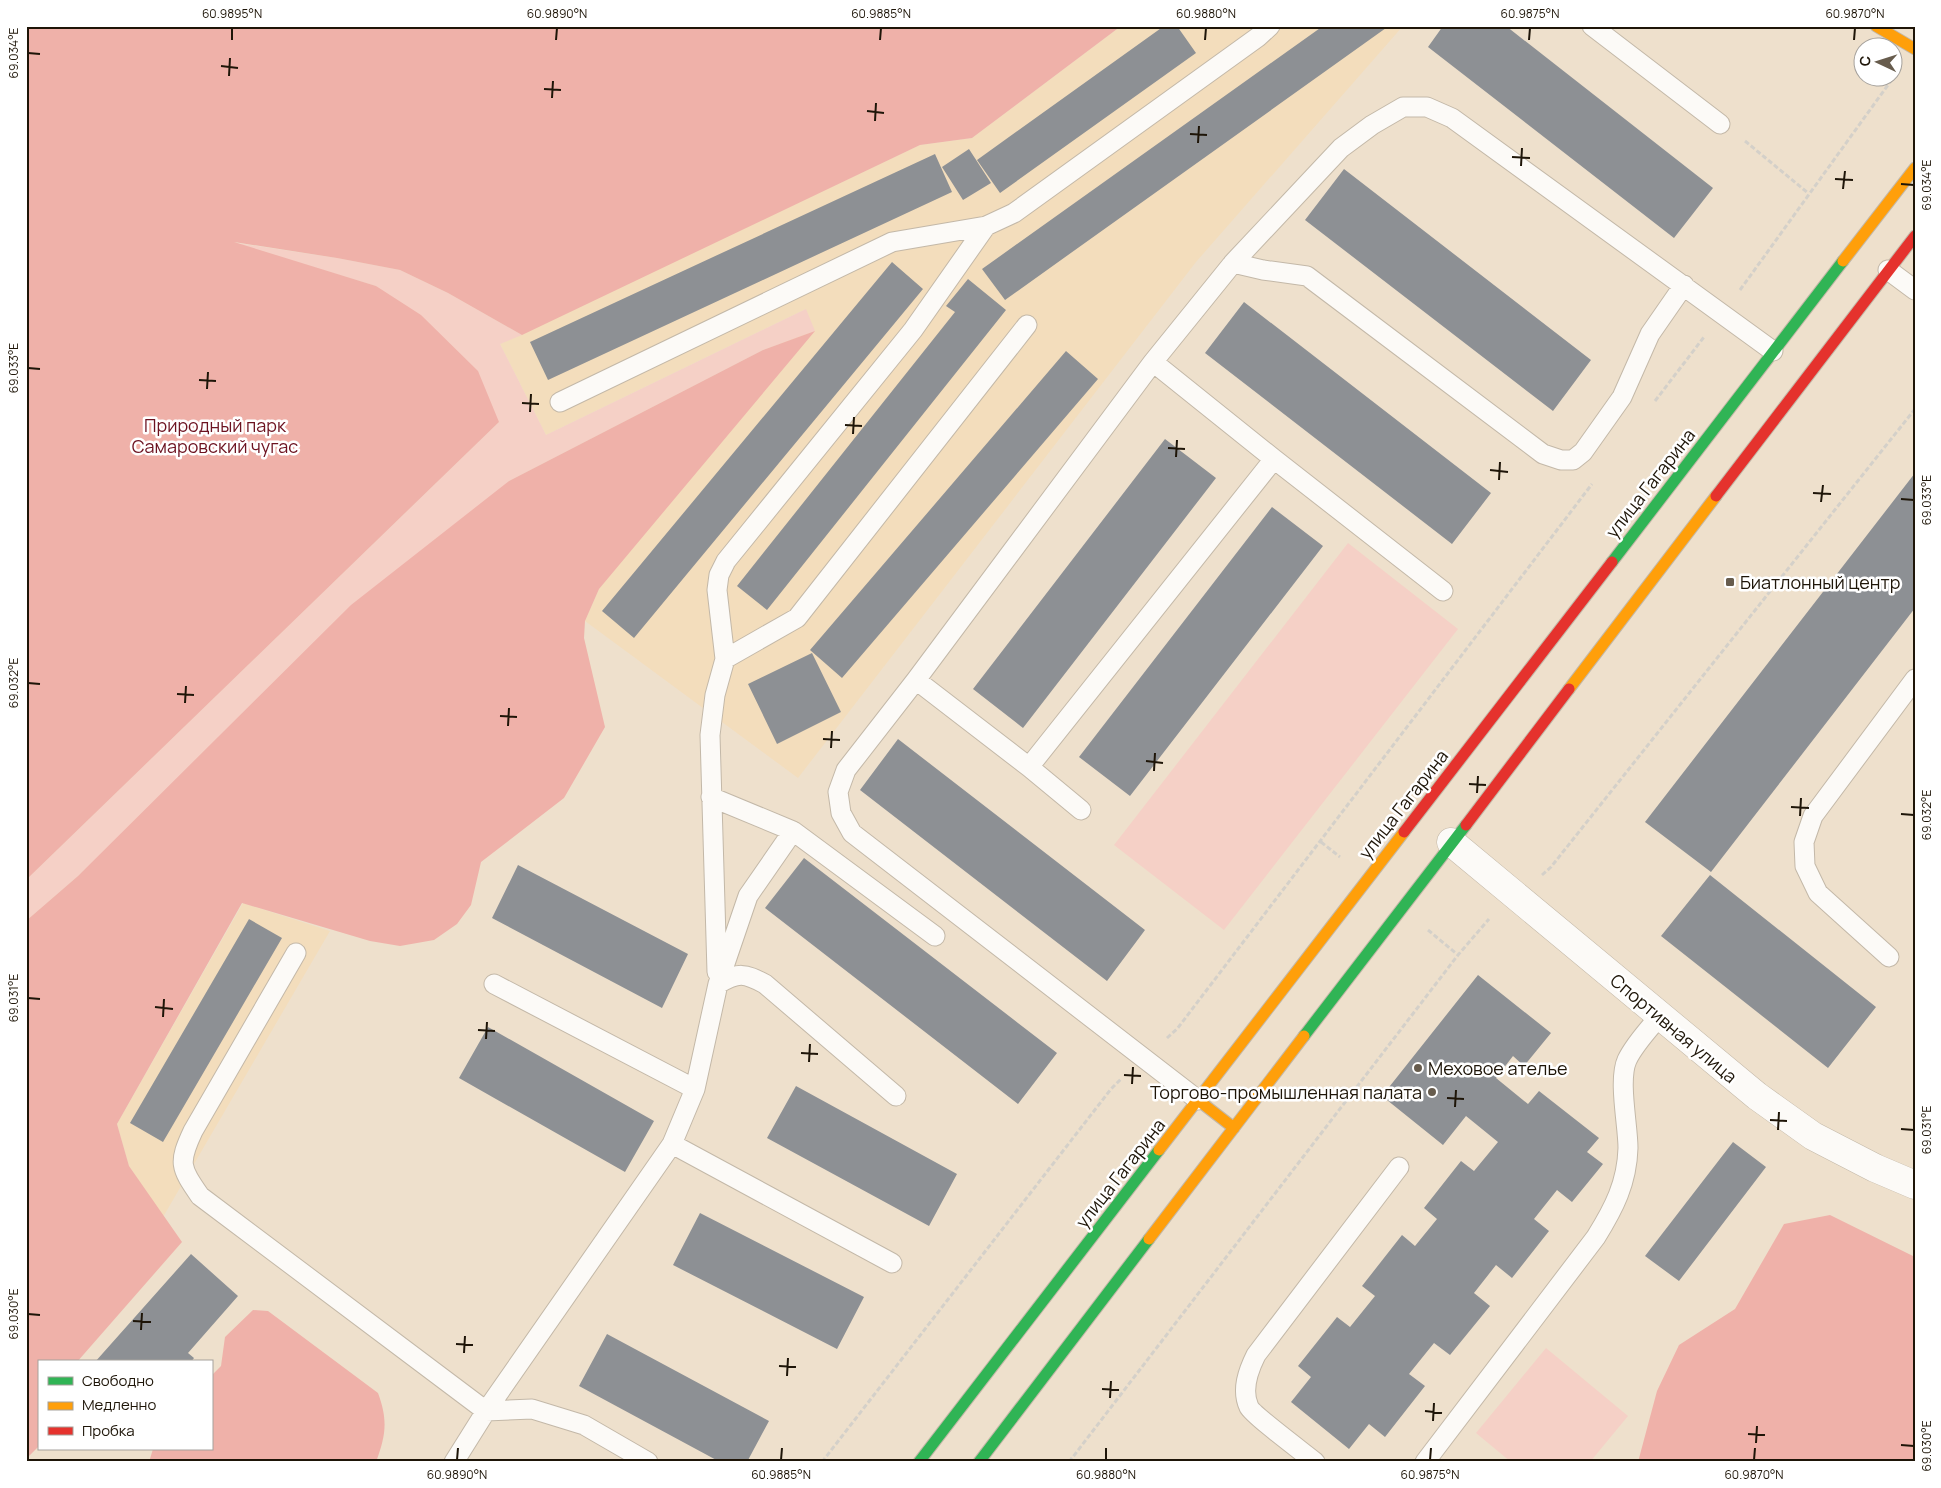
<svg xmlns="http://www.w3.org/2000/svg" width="1941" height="1488" font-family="Manrope,sans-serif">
  <rect width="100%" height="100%" fill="#eee0cc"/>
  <path fill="#f3ddbc" d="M1121,26H1403L1196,262L798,778L585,621L599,589L806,309L546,435L500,344L920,145L972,138Z
    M243,903L330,931L163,1217L129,1166L117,1124Z"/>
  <path fill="#f5d0c6" d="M230,242L337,258L400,270L448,293L522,335L500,344L546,435L806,309L815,331L763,350L509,481L78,876L26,921V880L499,422L376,286Z
    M1348,543L1458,629L1224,930L1114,845Z
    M1546,1348L1628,1416L1590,1462H1511L1476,1433Z"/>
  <path fill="#efb1a9" d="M26,26H1121L972,138L920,145L522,335L448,293L400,270L337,258L234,242L376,286L421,315L478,371L499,422L26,880Z
    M815,331L599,589L585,621L584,638L605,727L564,798L481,862L471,905L457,924L434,940L400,946L370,941L242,903L117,1124L129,1166L182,1242L77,1362H39V1446L26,1459V921L78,876L351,605L509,481L763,350Z
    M1830,1215L1915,1257V1462H1638L1657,1391L1679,1345L1735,1309L1784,1224Z
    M253,1310L268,1311L378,1393C388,1420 386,1435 376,1462H149L153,1449H211V1376L221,1366L225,1337Z"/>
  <path fill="#8d9094" d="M1164,26H1177L1196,53L1000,193L977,160Z
    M1323,26H1385L1386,28L1005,300L982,269Z
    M1443,26H1506L1713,188L1674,238L1428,47Z
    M969,149L991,183L963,200L942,167Z
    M935,154L952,192L548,380L530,342Z
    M1344,169L1591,360L1553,411L1305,220Z
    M892,262L923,289L634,638L602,611Z
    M968,279L1006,310L767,610L737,586L955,312L946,306Z
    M1244,302L1491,493L1452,544L1205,353Z
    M1066,351L1098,379L842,678L810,650Z
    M1165,439L1216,478L1023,728L973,689Z
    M1915,473V608L1711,872L1645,822Z
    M1272,507L1323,546L1130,796L1079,757Z
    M812,653L841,712L777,744L748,684Z
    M898,739L1145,930L1107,981L860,790Z
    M804,858L1057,1053L1018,1104L765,908Z
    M518,865L688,954L662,1008L492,918Z
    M1710,875L1876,1007L1828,1068L1661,936Z
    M249,919L282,938L163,1142L130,1123Z
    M1478,975L1551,1033L1524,1066L1513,1056L1496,1078L1528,1104L1539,1091L1599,1138L1587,1152L1603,1164L1572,1202L1557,1190L1534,1219L1549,1231L1512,1278L1496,1265L1474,1293L1490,1306L1450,1355L1434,1343L1409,1374L1425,1386L1385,1437L1369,1424L1349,1449L1291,1402L1311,1377L1298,1366L1337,1317L1350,1327L1375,1296L1362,1286L1402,1235L1415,1246L1437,1219L1424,1208L1461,1161L1474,1171L1498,1142L1466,1116L1443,1145L1382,1096Z
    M488,1027L654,1121L625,1172L459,1078Z
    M796,1086L957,1174L929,1226L767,1138Z
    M1733,1142L1766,1167L1679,1281L1645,1256Z
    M700,1213L864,1297L837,1349L673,1265Z
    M191,1254L238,1296L188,1353L194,1358L191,1362H95Z
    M607,1334L769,1421L747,1462H720L579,1386Z"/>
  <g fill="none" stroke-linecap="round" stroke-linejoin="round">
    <defs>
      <path id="lane" d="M1592,26L1720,124
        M1233,263L1263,270L1307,276L1543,454L1561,460H1573L1583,452L1622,397L1650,334L1684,285
        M1888,270L1915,290
        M1153,362L1274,459L1443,591
        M560,402L892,242L986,226L1014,213L1258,37L1270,26
        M725,659L797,618L1027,325
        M916,680L1029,767L1081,810
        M1029,767L1274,459
        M711,797L793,831
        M296,953L193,1131C178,1163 180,1167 200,1196L486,1411L532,1409L584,1425L648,1462
        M1889,957L1818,893L1805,866L1804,842L1813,816L1915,679
        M717,972L710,735L715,695L725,659L717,590L719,575L726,561L913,330L986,226
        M494,984L695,1089
        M718,984C739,972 744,973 765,984L896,1096
        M1198,1100L852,833L841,813L838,792L846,770L916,680L1153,362L1233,263L1341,148L1372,125L1403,107H1427L1452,118L1773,351
        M672,1144L892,1263
        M454,1462L486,1411L672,1144L695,1089L718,984L748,896L793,831L935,936
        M1315,1462C1304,1453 1253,1415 1249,1407C1241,1390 1248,1371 1256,1355L1399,1167
        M1425,1462L1596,1237C1614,1208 1627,1183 1628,1148C1628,1125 1618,1080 1627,1060C1634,1045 1648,1030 1659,1017"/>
      <path id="street" d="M1451,842L1757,1096L1813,1136L1875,1168L1915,1185"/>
      <path id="fast" d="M1612,562L1843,261
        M1304,1036L1466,825
        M919,1462L1159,1150
        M979,1462L1149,1239"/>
      <path id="slow" d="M1876,26L1915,49
        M1843,261L1915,168
        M1569,689L1716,496
        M1198,1100L1234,1128
        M1159,1150L1404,832
        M1149,1239L1304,1036"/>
      <path id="jam" d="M1716,496L1915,236
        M1466,825L1569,689
        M1404,832L1612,562"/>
    </defs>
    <use href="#lane" stroke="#c3b8a8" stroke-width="21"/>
    <use href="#street" stroke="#c3b8a8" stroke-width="29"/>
    <use href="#fast" stroke="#c3b8a8" stroke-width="13"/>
    <use href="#slow" stroke="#c3b8a8" stroke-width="13"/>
    <use href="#jam" stroke="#c3b8a8" stroke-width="13"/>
    <path stroke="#d4d0c9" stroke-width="3" stroke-dasharray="5 2.5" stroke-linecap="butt" d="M1745,141L1808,193
      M1740,290L1893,78
      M1655,401L1704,337
      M1321,842L1340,857
      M1542,875L1551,867L1915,409
      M1428,930L1458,955
      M1167,1038L1177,1029L1592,484
      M822,1462L1111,1089L1121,1079
      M1069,1462L1458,955L1489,919"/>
    <use href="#lane" stroke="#fcfaf7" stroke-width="19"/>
    <use href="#street" stroke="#fcfaf7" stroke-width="28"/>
    <use href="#fast" stroke="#30b455" stroke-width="11"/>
    <use href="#slow" stroke="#ff9f0a" stroke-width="11"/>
    <use href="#jam" stroke="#e5322d" stroke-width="11"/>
  </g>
  <path fill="none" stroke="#1e1508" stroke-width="2" d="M232,40V28M556,40L557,28M880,40L881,28M1205,40L1206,28M1529,40L1530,28M1854,40L1855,28M28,53L40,54M221,66L238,68M229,76L230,58M544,89L561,90M552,98L553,81M867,111L884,113M875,121L876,103M1190,134L1207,135M1198,143L1199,126M1512,157L1530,158M1521,166L1522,148M1835,179L1853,180M1901,184L1914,185M1843,189L1845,171M28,368L40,369M199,380L216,381M207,389L208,372M522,403L539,404M530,412L531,394M845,425L862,426M853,434L854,417M1168,448L1185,449M1176,457L1177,440M1490,470L1508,472M1499,480L1500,462M1813,493L1831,494M1901,499L1914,500M1821,502L1823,485M28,683L40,684M177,694L194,695M185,703L186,686M500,716L517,717M508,726L509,708M823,739L840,740M831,748L832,731M1146,761L1163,763M1154,771L1155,753M1469,784L1486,785M1477,793L1478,776M1791,807L1809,808M1901,814L1914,815M1800,816L1801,798M28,998L40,999M155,1007L173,1009M163,1017L164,999M478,1030L495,1031M486,1039L487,1022M801,1053L818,1054M809,1062L810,1044M1124,1075L1141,1076M1132,1084L1133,1067M1447,1098L1464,1099M1455,1107L1456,1090M1770,1120L1787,1121M1901,1129L1914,1130M1778,1130L1779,1112M28,1314L40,1315M133,1321L151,1322M141,1330L142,1313M456,1344L473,1345M464,1353L465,1336M779,1366L796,1367M787,1376L788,1358M1102,1389L1119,1390M1110,1398L1111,1381M1425,1411L1442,1413M1433,1421L1434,1403M1748,1434L1765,1435M1756,1443L1757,1426M1901,1445L1914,1446M457,1460L458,1448M781,1460L782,1448M1106,1460V1448M1430,1460L1431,1448M1754,1460L1755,1448"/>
  <g fill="#675c4d" stroke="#fff" stroke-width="2">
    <rect x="1725" y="577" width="10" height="10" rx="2.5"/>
    <circle cx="1418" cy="1068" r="5"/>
    <circle cx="1432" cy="1092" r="5"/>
  </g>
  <g text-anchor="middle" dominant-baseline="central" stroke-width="5" stroke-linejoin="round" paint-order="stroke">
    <g font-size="18" fill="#6c1220" stroke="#fff">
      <text x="215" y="425">Природный парк<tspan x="215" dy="21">Самаровский чугас</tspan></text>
    </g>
    <g font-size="18" fill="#1e1508" stroke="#fff">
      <text transform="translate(1650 483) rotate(-52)">улица Гагарина</text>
      <text transform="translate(1403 804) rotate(-52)">улица Гагарина</text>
      <text transform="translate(1674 1028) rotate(40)">Спортивная улица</text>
      <text transform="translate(1120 1173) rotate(-52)">улица Гагарина</text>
    </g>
    <g font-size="18" fill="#1e1508" stroke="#fff" text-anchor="start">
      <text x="1740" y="582">Биатлонный центр</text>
      <text x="1428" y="1068">Меховое ателье</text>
      <text x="1422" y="1092" text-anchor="end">Торгово-промышленная палата</text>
    </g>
  </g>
  <rect width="1941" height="1488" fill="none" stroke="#ffffff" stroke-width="55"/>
  <rect x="38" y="1360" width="175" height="90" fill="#ffffff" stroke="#a5a19c"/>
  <rect x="48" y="1377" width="25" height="8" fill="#30b455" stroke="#a5a19c"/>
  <text x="82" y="1386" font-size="15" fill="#1e1508">Свободно</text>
  <rect x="48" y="1402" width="25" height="8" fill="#ff9f0a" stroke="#a5a19c"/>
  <text x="82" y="1410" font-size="15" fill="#1e1508">Медленно</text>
  <rect x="48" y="1427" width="25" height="8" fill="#e5322d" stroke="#a5a19c"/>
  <text x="82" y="1436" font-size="15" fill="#1e1508">Пробка</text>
  <g transform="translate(1878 62) rotate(274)"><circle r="24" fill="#ffffff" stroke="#a5a19c"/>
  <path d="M0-4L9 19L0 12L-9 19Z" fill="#675c4d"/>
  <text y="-8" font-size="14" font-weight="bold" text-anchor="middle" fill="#1e1508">С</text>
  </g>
  <rect x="28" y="28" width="1886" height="1432" fill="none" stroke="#1e1508" stroke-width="2"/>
  <g font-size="12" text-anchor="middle" fill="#1e1508">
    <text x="232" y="18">60.9895°N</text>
    <text x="557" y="18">60.9890°N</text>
    <text x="881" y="18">60.9885°N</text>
    <text x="1206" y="18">60.9880°N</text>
    <text x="1530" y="18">60.9875°N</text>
    <text x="1855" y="18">60.9870°N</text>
    <text transform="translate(14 53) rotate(-90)" y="4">69.034°E</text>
    <text transform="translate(1927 185) rotate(-90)" y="4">69.034°E</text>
    <text transform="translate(14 368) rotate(-90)" y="4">69.033°E</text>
    <text transform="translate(1927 500) rotate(-90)" y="4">69.033°E</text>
    <text transform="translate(14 683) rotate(-90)" y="4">69.032°E</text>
    <text transform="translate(1927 815) rotate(-90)" y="4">69.032°E</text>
    <text transform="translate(14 998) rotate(-90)" y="4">69.031°E</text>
    <text transform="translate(1927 1130) rotate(-90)" y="4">69.031°E</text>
    <text transform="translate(14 1314) rotate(-90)" y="4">69.030°E</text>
    <text transform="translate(1927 1446) rotate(-90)" y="4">69.030°E</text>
    <text x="457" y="1479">60.9890°N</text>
    <text x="781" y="1479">60.9885°N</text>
    <text x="1106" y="1479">60.9880°N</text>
    <text x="1430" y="1479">60.9875°N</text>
    <text x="1754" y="1479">60.9870°N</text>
  </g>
</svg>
